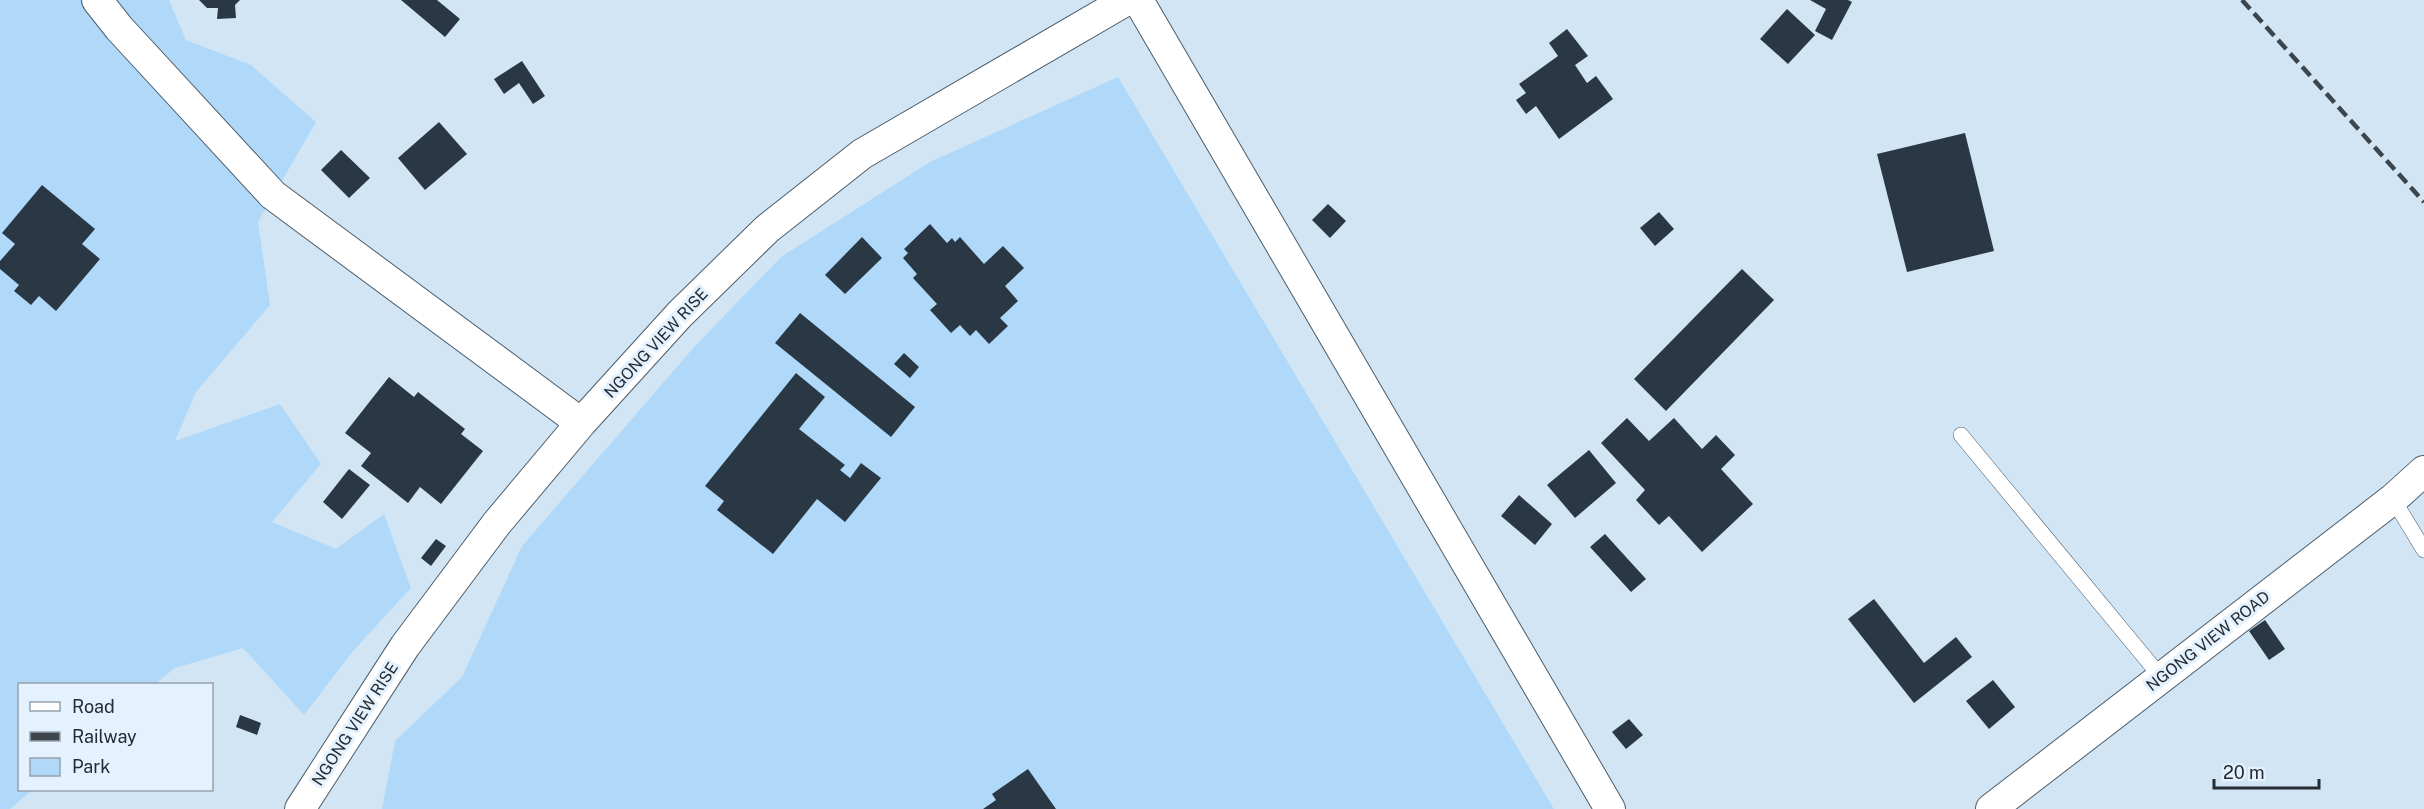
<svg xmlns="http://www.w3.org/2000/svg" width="2424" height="809" font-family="'Public Sans',sans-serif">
  <rect width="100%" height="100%" fill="#d2e5f4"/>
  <path fill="#b0d9f9" d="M0,0H169L186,40L251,65L316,122L258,222L270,305L196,392L175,441L280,404L321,464L272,522L336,549L384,514L411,588L353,651L304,715L243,648L175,668L155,684H20V790H32L10,809H0Z
    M1118,77L1554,809H382L395,741L462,677L522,546L695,346L781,257L930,162Z"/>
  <path fill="#293844" d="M199,0H240L235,5L236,18L217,19L218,8H207Z
    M401,0H437L460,19L445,37Z
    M1810,0H1848L1852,2L1832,40L1815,31L1826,9Z
    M1787,9L1815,35L1788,64L1760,39Z
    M1567,29L1588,56L1575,65L1587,83L1596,76L1613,99L1559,139L1536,106L1526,114L1516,100L1526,93L1519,84L1558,56L1549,43Z
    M522,61L545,96L533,104L519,83L504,94L494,79Z
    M439,122L467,154L425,190L398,158Z
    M1965,133L1994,251L1907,272L1877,154Z
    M341,150L370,178L349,198L321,170Z
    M42,185L95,229L82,244L100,259L56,311L39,296L31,305L14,291L19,285L0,269V261L15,244L2,233Z
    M1328,204L1346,221L1330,238L1312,220Z
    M1659,212L1674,229L1655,246L1640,228Z
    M930,224L947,243L952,238L955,242L960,237L984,264L1003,246L1024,268L1005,286L1018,301L1000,318L1008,326L989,344L976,330L970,336L960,325L951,333L930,310L937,304L913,278L917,274L903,258L908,253L904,249Z
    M862,237L882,258L845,294L825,275Z
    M1742,269L1774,300L1666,411L1634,379Z
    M800,313L915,407L891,437L775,343Z
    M904,353L919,367L910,378L894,364Z
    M796,373L825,397L799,429L845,465L840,470L850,478L861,463L881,478L845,522L817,499L773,554L717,510L724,501L705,486Z
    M389,377L414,397L418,392L465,429L461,434L483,451L441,504L420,487L408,503L361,466L371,453L345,433Z
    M1627,418L1649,441L1674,418L1702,449L1716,435L1735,455L1721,469L1753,504L1702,552L1669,516L1659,525L1636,500L1645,490L1601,443Z
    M1589,450L1616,483L1575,518L1547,485Z
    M349,469L370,485L342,519L323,502Z
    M1519,495L1552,524L1535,545L1501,516Z
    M1605,534L1646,579L1631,592L1590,547Z
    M436,539L446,546L431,566L421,558Z
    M1874,599L1924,663L1956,637L1972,657L1914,703L1848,619Z
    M2265,620L2285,649L2269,660L2249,631Z
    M1993,680L2015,707L1989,729L1966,701Z
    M240,715L261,723L257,735L236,727Z
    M1629,719L1643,735L1626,749L1612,732Z
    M1028,769L1056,809H983L996,800L992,794Z"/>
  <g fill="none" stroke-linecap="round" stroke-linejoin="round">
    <defs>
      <path id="lane" d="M1961,435L2161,677
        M2393,499L2424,550"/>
      <path id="street" d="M97,0L119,28L273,195L581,423
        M1138,0L1610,809
        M300,809L405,646L497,523L581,423L680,314L767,229L862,154L1127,0
        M1991,809L2393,499L2424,471"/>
    </defs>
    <use href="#lane" stroke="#4d5d6a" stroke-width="16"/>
    <use href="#street" stroke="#4d5d6a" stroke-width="32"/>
    <use href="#lane" stroke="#fff" stroke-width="15"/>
    <use href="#street" stroke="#fff" stroke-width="30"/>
    <path stroke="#3d454c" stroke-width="4.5" stroke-dasharray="12 6" stroke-linecap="butt" d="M2242,0L2424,202"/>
  </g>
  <g text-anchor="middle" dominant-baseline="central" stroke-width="6" stroke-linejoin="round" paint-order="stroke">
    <g font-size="16" fill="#252b31" stroke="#e3f2fe">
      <text transform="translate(656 343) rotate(-47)">NGONG VIEW RISE</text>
      <text transform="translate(2208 641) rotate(-38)">NGONG VIEW ROAD</text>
      <text transform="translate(355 724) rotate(-57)">NGONG VIEW RISE</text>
    </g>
  </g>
  <rect x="18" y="683" width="195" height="108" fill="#e3f2fe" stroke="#97a2ac" stroke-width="1.5"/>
  <rect x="30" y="702" width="30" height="9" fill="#ffffff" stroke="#97a2ac" stroke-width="1.5"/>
  <text x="72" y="713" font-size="18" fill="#252b31">Road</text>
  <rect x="30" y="732" width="30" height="9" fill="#3d454c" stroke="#97a2ac" stroke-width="1.5"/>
  <text x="72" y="743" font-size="18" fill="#252b31">Railway</text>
  <rect x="30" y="758" width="30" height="18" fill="#b0d9f9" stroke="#97a2ac" stroke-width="1.5"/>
  <text x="72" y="773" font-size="18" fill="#252b31">Park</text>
  <path d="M2214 779v9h105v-9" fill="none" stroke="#252b31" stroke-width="3"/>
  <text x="2223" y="779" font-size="18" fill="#252b31" stroke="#e3f2fe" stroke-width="4.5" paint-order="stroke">20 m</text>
</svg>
